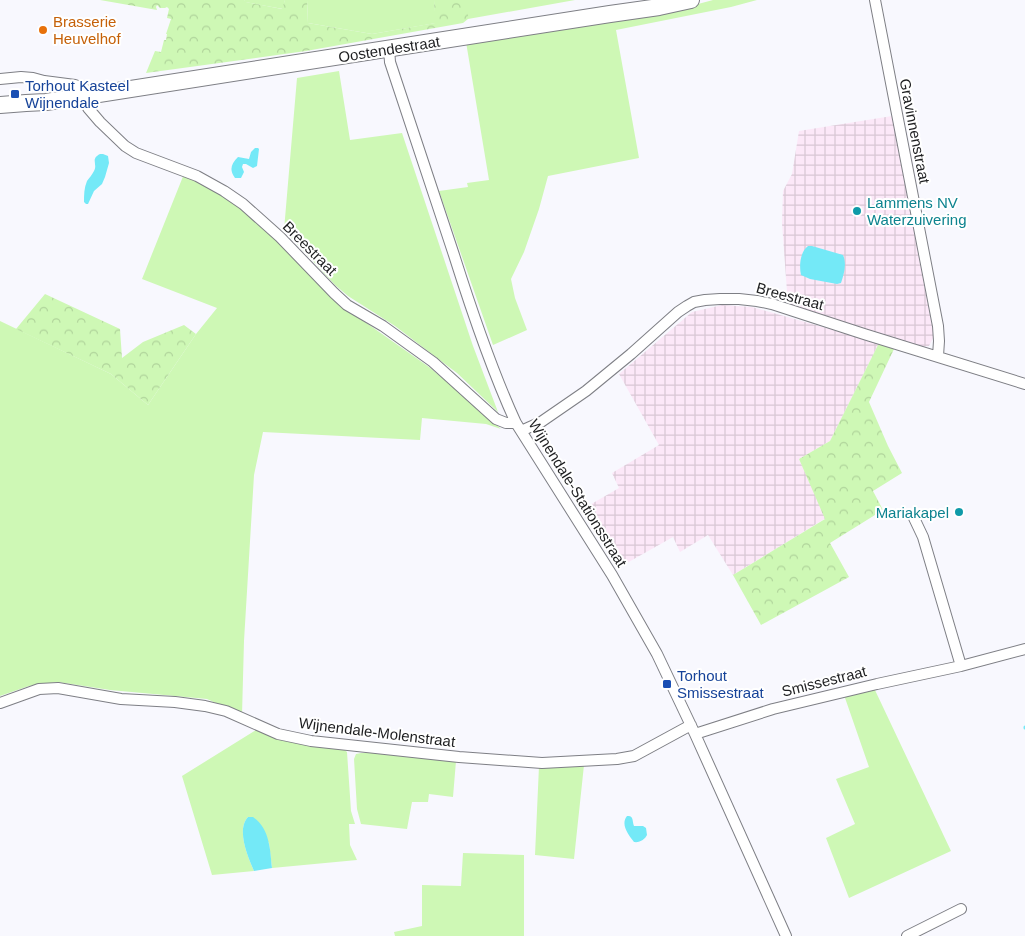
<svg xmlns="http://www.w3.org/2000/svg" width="1025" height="936" font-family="Helvetica,sans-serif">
  <defs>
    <pattern id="industrial-grid" width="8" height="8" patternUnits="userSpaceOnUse" patternTransform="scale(1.25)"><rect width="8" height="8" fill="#fce8f8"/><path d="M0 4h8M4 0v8" fill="none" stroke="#d8c7d4"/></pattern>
    <pattern id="forest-crowns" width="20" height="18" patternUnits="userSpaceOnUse" patternTransform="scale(1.25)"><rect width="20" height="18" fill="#cef8b5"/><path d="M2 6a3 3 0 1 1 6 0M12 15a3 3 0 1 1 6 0" fill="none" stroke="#b0d49b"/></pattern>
  </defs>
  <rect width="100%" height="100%" fill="#f8f8fe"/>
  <path fill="url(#industrial-grid)" d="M892,116L934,336L929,346L917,347L788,305L782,223L783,191L792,174L799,131Z
    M722,305L752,307L879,343L830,441L799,459L826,518L733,575L708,535L680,552L673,537L618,568L581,510L619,488L612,473L659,445L619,374L692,312Z"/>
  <path fill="#cef8b5" d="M244,0H285L283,9L245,2Z
    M307,0H434L436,23L372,34L308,23Z
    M468,0H575L468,19Z
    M713,0H757L731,7L616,30L639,158L548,176L539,209L524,252L511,279L515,298L527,330L493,345L439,191L468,187L467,183L489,180L466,42L672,11Z
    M339,71L350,140L402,133L473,346L498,412L457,373L437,358L395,326L348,296L335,285L284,230L297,78Z
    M184,174L224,194L261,224L338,303L429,367L475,405L501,429L486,424L422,418L420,440L263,432L254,475L244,641L242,715L207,699L110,690L58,682L29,686L0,696V321L111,374L148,405L196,334L217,308L142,279Z
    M874,688L951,851L849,898L826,838L855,824L836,779L869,767L844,695Z
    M256,730L342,748L347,752L351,811L355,824H349L350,845L357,860L272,868L269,843L248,817C236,830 248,857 254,871L212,875L182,776Z
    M361,753H382L456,761L453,797L429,794L428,802H412L407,829L361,824L357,809L354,759L356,754Z
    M584,765L574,859L535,855L539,766Z
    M463,853L524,855V936H395L394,932L422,926V885L461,886Z"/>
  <path fill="url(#forest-crowns)" d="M100,0H244L246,2L282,9L285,0H307L308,23L372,34L435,23L434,0H468V19L463,23L306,51L146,73L155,51L161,52L164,40H166L167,34H166L171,19L167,18L169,9L167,7L165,8H160L157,5L156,7L157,10Z
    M45,294L120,329L122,358L143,342L184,325L196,334L148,405L111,374L16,329Z
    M879,343L894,349L869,402L888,446L902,473L873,491L883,510L830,543L849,577L761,625L733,575L825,519L799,459L830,441Z"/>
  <path fill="#74e9f7" d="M255,148H258L259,149L257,166L253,168L246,164H243L242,167L244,172L241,178H235C229,170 231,164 238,157L249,159L251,152Z
    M100,154H103L108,156L109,163L105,177L102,184L94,191L88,204H86L84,202C84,195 84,188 87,181C89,178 92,175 94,171C98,164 90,159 100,154Z
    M808,246H812L843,255C847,264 844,274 841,283L837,284L810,279L801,275C799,266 800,252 808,246Z
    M627,816C634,815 632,821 634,826H643L646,828L647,835C645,839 640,843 634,842C629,835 620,825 627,816Z
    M248,817H253C270,829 270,849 272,868L254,871C248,857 236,830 248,817Z"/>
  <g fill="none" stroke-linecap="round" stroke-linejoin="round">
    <path stroke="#74e9f7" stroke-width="3" d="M1025,727V728"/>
    <defs>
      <path id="minor" d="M875,0L938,326L939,341L938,356
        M389,49L390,62C411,127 433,191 454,255C472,312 491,369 516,423L612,575L657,654L695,734L786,936
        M0,79L21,77L33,78L44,81L75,85L85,89L88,108L100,122L125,146L136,153L197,176L224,191L243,204L280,237L334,293L347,305L383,326L433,362L496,419L506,423H516
        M521,431L541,422L586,391L631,354L678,312L687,306L694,302L705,300L720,299H739L757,301L772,304L864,334L1025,384
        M914,518L923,537L961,666
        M0,703L39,689L58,688L121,699L175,702L205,706L226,711L278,734L311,741L459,757L542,763L617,759L634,756L691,725
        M695,734L773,709L877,684L961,666L1025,649
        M907,936L961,909"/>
      <path id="primary" d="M0,105L26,103L46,102L86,96L610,14L659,7L691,0"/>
    </defs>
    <use href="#minor" stroke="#7e7f85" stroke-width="12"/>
    <use href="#primary" stroke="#7e7f85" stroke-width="18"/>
    <use href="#minor" stroke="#fff" stroke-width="10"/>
    <use href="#primary" stroke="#fff" stroke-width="16"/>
  </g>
  <circle fill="#e8710a" stroke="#fff" stroke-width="2" cx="43" cy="30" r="5"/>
  <g fill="#1a4fb4" stroke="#fff" stroke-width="2">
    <rect x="10" y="89" width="10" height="10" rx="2.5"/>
    <rect x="662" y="679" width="10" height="10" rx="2.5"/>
  </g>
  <g fill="#0f9aa8" stroke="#fff" stroke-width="2">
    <circle cx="857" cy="211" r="5"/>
    <circle cx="959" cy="512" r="5"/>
  </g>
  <g text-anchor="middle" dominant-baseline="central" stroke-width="4" stroke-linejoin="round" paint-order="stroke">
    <g font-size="15" fill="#c56008" stroke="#fff" text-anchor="start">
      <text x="53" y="21">Brasserie<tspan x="53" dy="17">Heuvelhof</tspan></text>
    </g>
    <g font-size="15" fill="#1e1f21" stroke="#fff">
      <text transform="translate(389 49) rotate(-9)">Oostendestraat</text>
      <text transform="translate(915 131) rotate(79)">Gravinnenstraat</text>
      <text transform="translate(310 248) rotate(45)">Breestraat</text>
      <text transform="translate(790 296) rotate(15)">Breestraat</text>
      <text transform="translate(578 493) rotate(58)">Wijnendale-Stationsstraat</text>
      <text transform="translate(824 681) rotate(-14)">Smissestraat</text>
      <text transform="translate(377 732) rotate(7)">Wijnendale-Molenstraat</text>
    </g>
    <g font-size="15" fill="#164399" stroke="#fff" text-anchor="start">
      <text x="25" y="85">Torhout Kasteel<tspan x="25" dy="17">Wijnendale</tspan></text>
      <text x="677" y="675">Torhout<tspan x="677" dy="17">Smissestraat</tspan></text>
    </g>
    <g font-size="15" fill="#0d838f" stroke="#fff" text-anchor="start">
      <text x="867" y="202">Lammens NV<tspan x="867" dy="17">Waterzuivering</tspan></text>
      <text x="949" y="512" text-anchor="end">Mariakapel</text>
    </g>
  </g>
</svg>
